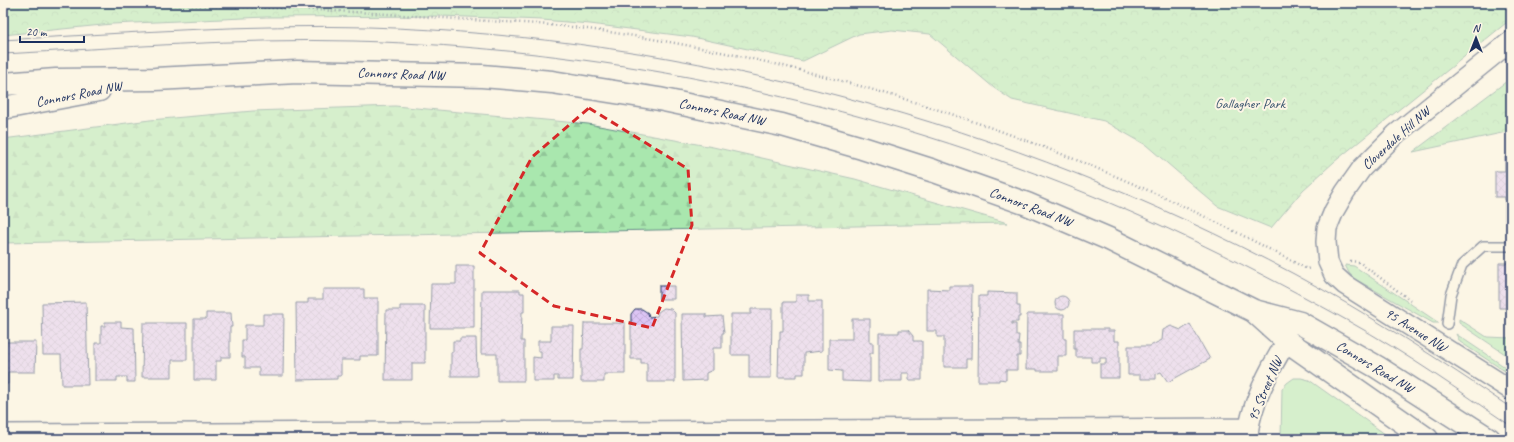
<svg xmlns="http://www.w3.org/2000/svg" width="1514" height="442" font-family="Caveat,sans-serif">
  <defs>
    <pattern id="forest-firs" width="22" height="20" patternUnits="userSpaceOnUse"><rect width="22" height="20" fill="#a9e7ae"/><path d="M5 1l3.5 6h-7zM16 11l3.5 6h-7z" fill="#91c698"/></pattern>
    <pattern id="park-crowns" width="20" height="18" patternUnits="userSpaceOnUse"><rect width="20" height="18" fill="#a9e7ae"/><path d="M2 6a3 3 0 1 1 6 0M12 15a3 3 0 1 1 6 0" fill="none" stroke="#91c698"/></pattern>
    <pattern id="building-cross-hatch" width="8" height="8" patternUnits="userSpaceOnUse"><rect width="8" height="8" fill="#ddc5f5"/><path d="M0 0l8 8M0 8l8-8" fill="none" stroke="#bdaad4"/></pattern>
  </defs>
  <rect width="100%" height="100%" fill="#fcf5e5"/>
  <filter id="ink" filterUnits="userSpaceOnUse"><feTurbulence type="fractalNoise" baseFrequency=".025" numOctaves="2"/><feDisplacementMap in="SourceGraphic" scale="8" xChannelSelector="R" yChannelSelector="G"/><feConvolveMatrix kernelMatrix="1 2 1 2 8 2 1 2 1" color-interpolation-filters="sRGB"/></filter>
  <g filter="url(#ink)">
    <path fill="#a9e7ae" stroke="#628b86" d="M1345,265L1354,266L1439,323H1433L1355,279L1349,273Z
      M1459,319L1487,337L1511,338V358L1459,323Z
      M1456,334L1511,371V375L1460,342Z
      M1294,378H1301L1309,380L1392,439H1281L1282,389L1287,383Z"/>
    <path fill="url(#forest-firs)" stroke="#628b86" d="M395,106L588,124L713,147L855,179L1008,223L3,243V139L150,120L253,111Z"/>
    <path fill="url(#park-crowns)" stroke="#628b86" d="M3,3H1511V19L1334,162L1303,190L1271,228L1217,206L1146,145L1104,121L1012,100L994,88L930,34L892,30L859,34L803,61L692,37L590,24L542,20L442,16L266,17L112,24L3,35Z
      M1511,78V131L1413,152Z"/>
    <path fill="url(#building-cross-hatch)" stroke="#1b2f5e" d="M1505,157H1511V220H1505V197H1495V171H1505Z
      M1499,263H1511V308H1499Z
      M456,266H474V328H430L431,284H456Z
      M659,286H674V299H659Z
      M949,286H972L971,359H966V367H944V337H937V331H927V289L949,290Z
      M323,289H364V298H378V356H360V360H341V376H337V379L297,380L296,303H308V299H323Z
      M482,290H520V293H524V312H522L521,341H524V381H497V354H481Z
      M987,292L1017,293V306H1020V317H1018V322H1012V324H1016V335H1019L1018,345H1020V356H1017V370H1006V380L999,379V381H978L979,296H987Z
      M796,295H809V301H822V351L804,353V374H797V377H778L779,340H780V331H783V302H796Z
      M1055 303a7 7 0 1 1 14 0a7 7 0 1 1-14 0Z
      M86,302L88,385H62L61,355H43L42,303Z
      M400,306H425V363H412V380H385L386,310H400Z
      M664,308L671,309L675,313V382H647V363H641V359H631V314L635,309H642L648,313L649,317L657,316L658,312Z
      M751,309H772L771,378H749V355H731V314H751Z
      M206,313H231L232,327H230V357H221V361H216V380H194V319H206Z
      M263,314H284L283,376H259V368H245V357H242V340H245V325H263Z
      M682,314H706V317L722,316L724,333H722V348H713V370L706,373V380L683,381Z
      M1027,314H1064V339H1066V356H1058V371H1037V369H1026Z
      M852,319H870V342H873V353H870V382L842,381V371L829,370V339H852Z
      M105,322H121V327L134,328L135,382H127V377H117V381H95V343H101V326H105Z
      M143,323H187V360H172V377H142Z
      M584,323H625V374H604V382H581V349H583Z
      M1190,324L1210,359L1168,382L1161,372L1156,374V379H1140V375H1128V346H1150L1162,340L1163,330L1171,326L1181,330Z
      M551,326H574L573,380H558V376H554V381H533V357L541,358V351H538V341H551Z
      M1074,329H1108V331H1114V341H1119V378H1100V364H1106V358H1100V362H1091V357H1076V349H1074Z
      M899,330H908L913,336V341H922V380H909V373H902V381H879V333H899Z
      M460,338H476L477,376H451V352H453V341H460Z
      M3,342H36L35,372H8V384H3Z"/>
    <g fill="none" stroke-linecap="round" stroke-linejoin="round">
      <defs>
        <path id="service" d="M1447,324L1451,295L1462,265L1483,246H1511"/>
        <path id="minor" d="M1511,41L1396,134L1362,168L1345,192L1334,211L1327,228L1326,242L1328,262L1334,275L1345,285L1511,390
          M3,434L1248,428
          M1248,439C1248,409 1271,366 1287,341"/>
        <path id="secondary" d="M3,84L56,80L155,79L297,72L482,76L552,82L659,99L782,125L862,148L934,171L1027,204L1109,239L1254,311L1300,323L1377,367L1489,439
          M3,108L99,90
          M1256,313L1287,341L1427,439"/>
      </defs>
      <use href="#service" stroke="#1b2f5e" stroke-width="12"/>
      <use href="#minor" stroke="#1b2f5e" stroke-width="22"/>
      <use href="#secondary" stroke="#1b2f5e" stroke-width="25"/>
      <path stroke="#1b2f5e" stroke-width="2.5" stroke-dasharray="1 3" stroke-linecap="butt" d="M123,3L183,5
        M180,3L189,5C238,7 287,8 335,11C376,13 417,16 457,19C498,22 539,23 580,28C768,53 954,106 1129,182C1190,208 1249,238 1307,269L1310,268
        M1350,261L1359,262L1410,300"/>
      <use href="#service" stroke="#fcf5e5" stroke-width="9"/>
      <use href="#minor" stroke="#fcf5e5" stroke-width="19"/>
      <use href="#secondary" stroke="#fcf5e5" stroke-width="22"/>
      <path stroke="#1b2f5e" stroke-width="1" d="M3,40C125,33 247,24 369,27C691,37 1010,123 1294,274C1369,314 1440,360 1511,408
        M3,54C120,48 237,38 354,41C593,48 832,95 1055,181C1157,220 1255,269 1350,322C1406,353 1458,390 1511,426"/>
    </g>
  </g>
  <path d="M0 0H1514V442H0ZM589,108L688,169L692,225L652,328L554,306L480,253L532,157Z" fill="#fcf5e5" fill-opacity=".55" fill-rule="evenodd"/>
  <path fill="none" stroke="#d62828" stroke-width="3" stroke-dasharray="8 5" stroke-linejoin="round" d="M589,108L688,169L692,225L652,328L554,306L480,253L532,157Z"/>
  <g text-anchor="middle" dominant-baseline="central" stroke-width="4" stroke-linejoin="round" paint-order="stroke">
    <g font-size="14" fill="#1b2f5e" stroke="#fcf5e5">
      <text transform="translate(401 74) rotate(2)">Connors Road NW</text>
      <text transform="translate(79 94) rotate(-11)">Connors Road NW</text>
      <text transform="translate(722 112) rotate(12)">Connors Road NW</text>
      <text transform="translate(1396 138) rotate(-42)">Cloverdale Hill NW</text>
      <text transform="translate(1031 207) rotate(21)">Connors Road NW</text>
      <text transform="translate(1416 330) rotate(32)">95 Avenue NW</text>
      <text transform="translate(1375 367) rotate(31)">Connors Road NW</text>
      <text transform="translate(1265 389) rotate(-67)">95 Street NW</text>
    </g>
    <g font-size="14" fill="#37546e" stroke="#fcf5e5">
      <text x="1250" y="103">Gallagher Park</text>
    </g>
  </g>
  <rect width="1514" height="442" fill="none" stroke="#fcf5e5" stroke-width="16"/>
  <rect x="8" y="8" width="1498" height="426" fill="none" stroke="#1b2f5e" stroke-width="1.5" filter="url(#ink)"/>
  <g transform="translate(1476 38)" stroke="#fcf5e5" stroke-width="3" paint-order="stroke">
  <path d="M0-3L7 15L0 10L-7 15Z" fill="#1b2f5e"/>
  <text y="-6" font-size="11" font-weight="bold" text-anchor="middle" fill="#1b2f5e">N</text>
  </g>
  <path d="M20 36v6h64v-6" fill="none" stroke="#1b2f5e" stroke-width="2"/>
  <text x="26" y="36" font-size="12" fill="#1b2f5e" stroke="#fcf5e5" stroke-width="3" paint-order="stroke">20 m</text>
</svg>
